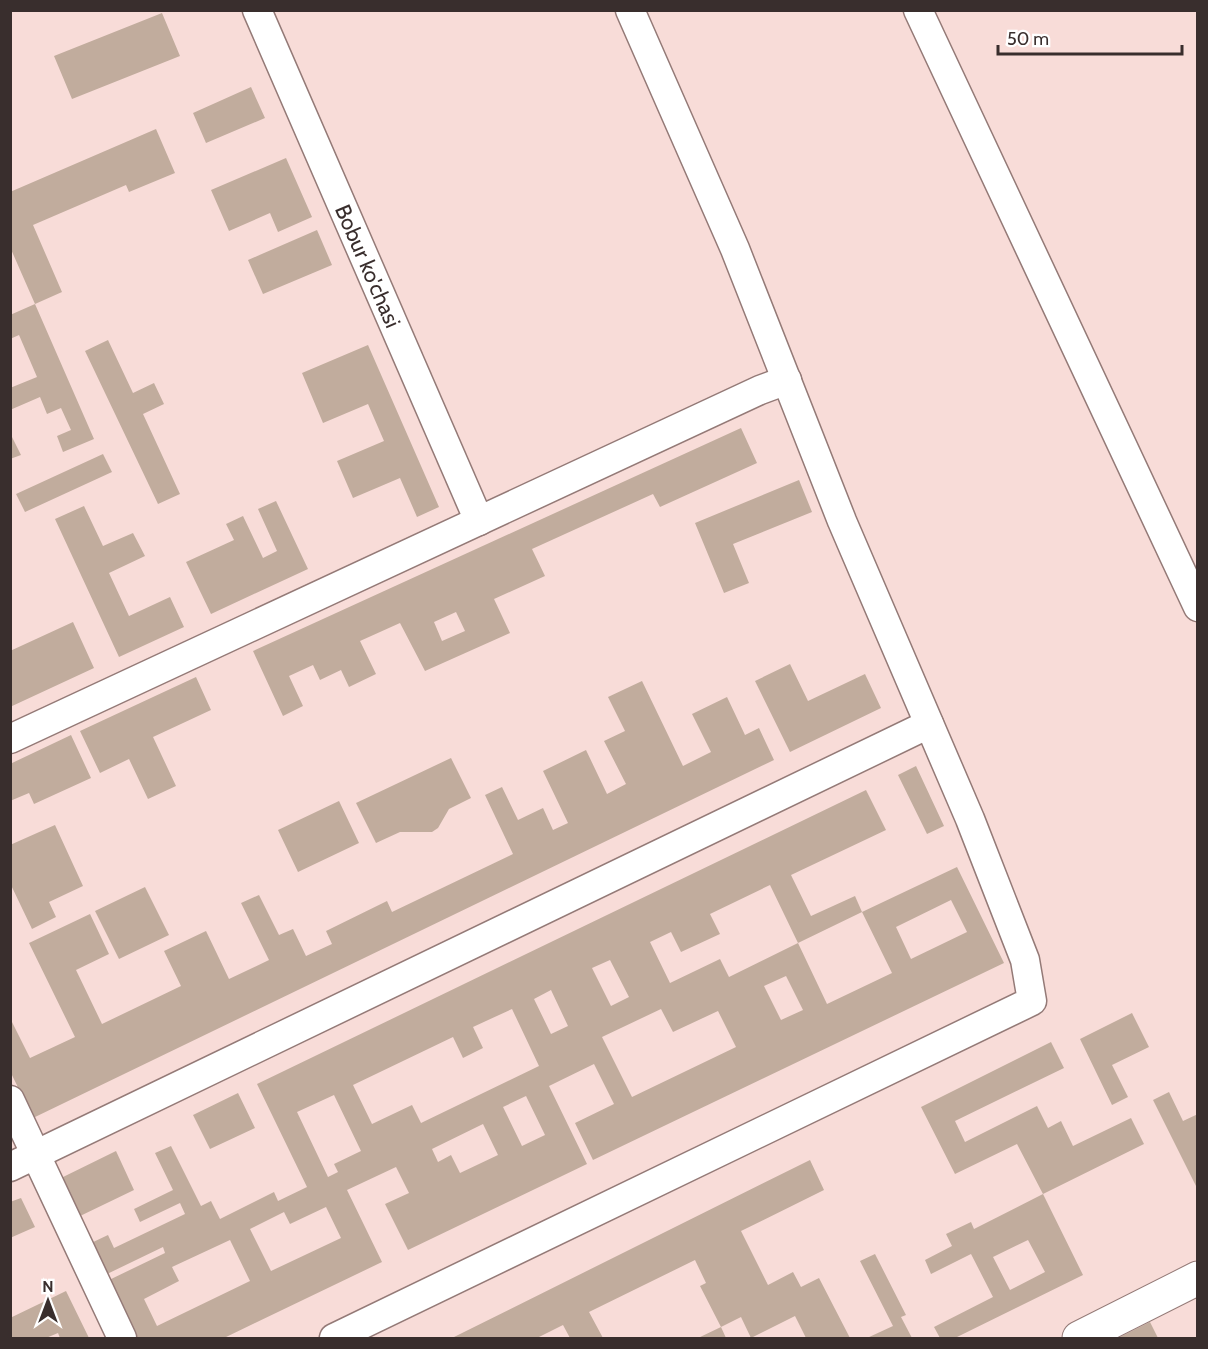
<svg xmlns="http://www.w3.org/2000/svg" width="1208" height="1349" font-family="Cabin,sans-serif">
  <rect width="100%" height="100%" fill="#f8dcd8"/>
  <path fill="#c1ac9d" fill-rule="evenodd" d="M162,13L180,56L72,99L54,56Z
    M251,87L265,118L206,143L193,113Z
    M156,129L175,173L129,192L126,185L33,225L62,292L35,304L10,247V192Z
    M286,158L312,217L278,232L270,213L229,231L211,190Z
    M317,230L332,265L263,294L248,260Z
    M35,304L94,439L63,452L57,436L71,430L61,408L47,414L40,397L10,410V388L37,377L19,335L10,339V315Z
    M108,340L133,393L154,383L164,404L143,414L180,494L158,504L85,351Z
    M368,345L439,507L417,517L400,478L353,498L337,461L384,441L368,404L323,423L302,373Z
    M741,428L757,463L660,507L653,494L532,549L545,576L494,599L510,633L425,671L400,623L360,641L376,674L349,687L341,670L320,680L313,665L289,676L303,706L283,716L253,651ZM456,612L465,631L442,641L434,622Z
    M10,433L21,455L10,459Z
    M103,454L112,472L25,512L16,494Z
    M799,480L812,512L733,544L749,583L724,593L695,523Z
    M276,501L308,569L211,614L186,562L234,540L226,524L243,516L263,558L277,551L258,509Z
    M84,506L103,546L133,533L145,556L109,573L129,616L170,597L184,627L119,657L55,519Z
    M73,622L94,668L10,707V651Z
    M790,664L808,701L865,674L881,708L790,752L755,681Z
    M196,677L211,710L153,737L176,786L148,799L129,759L100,773L80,731Z
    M642,681L683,766L711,752L692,714L727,697L745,735L759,728L774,760L33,1118L10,1071V1018L30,1058L75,1037L29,943L90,914L109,954L76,970L102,1024L181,986L164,951L206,931L229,979L269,960L241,903L259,895L279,935L293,929L306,956L332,944L326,931L387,901L392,912L513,854L485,795L502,787L518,820L543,808L553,830L568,823L543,771L586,750L607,794L626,784L604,741L625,731L608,697Z
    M71,735L91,778L34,804L29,793L10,801V764Z
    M451,758L471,798L449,809L438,828L432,832H400L376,843L356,803Z
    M916,766L944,826L927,834L898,775Z
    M866,790L886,830L791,875L811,916L855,896L862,912L957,867L1004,963L593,1160L575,1123L614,1104L594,1064L549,1086L587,1164L408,1250L385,1204L409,1193L396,1167L347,1190L382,1262L224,1338H135L107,1281L165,1253L163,1247L105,1275L89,1244L108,1235L114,1248L185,1214L180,1203L140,1222L134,1209L173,1190L155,1153L171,1146L201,1206L211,1201L220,1219L274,1192L278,1201L307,1187L257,1084ZM770,885L798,943L729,977L720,959L670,983L650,942L671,932L681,952L720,934L710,914ZM951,900L967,932L911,959L896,927ZM862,912L892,973L827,1004L798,943ZM610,960L629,997L611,1006L592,968ZM786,976L803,1010L781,1020L764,986ZM551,990L568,1026L551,1034L534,999ZM512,1009L539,1066L421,1123L412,1105L372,1124L353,1085L453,1037L463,1058L483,1048L473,1027ZM661,1009L673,1032L718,1011L736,1047L632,1097L602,1037ZM334,1095L361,1151L334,1164L338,1172L328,1177L297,1112ZM526,1096L545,1135L522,1146L503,1107ZM483,1124L498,1155L460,1173L451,1155L438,1162L432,1149ZM326,1207L341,1238L271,1271L250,1229L284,1212L290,1224ZM230,1240L250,1281L157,1326L144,1299L179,1281L172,1267Z
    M339,801L359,843L298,872L278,830Z
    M55,825L83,886L49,902L56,917L32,929L10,883V845Z
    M145,887L169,935L119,959L95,911Z
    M1132,1013L1149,1047L1112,1065L1128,1097L1112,1105L1080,1039Z
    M1051,1042L1064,1068L955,1121L965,1142L1037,1106L1048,1128L1061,1121L1073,1146L1131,1118L1144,1144L1043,1194L1017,1144L955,1174L921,1107Z
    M1169,1092L1183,1121L1198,1114V1190L1153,1100Z
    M238,1093L255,1128L210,1149L193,1115Z
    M116,1151L134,1190L78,1217L59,1179Z
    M810,1160L824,1190L741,1231L768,1285L793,1272L801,1287L819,1278L850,1338H806L795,1316L751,1338L741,1317L721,1327L700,1286L706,1283L695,1260L589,1312L603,1338H570L563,1325L537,1338H452Z
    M1043,1194L1083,1275L955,1338H940L934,1327L993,1297L971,1254L931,1274L925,1260L952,1246L946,1234L971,1222L974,1229ZM1028,1240L1045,1272L1010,1290L993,1257Z
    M21,1198L35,1227L10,1238V1202Z
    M875,1254L906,1315L901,1317L912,1338H867L893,1326L860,1261Z
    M66,1291L89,1338H60L58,1333L46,1338H10V1318Z
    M1150,1322L1158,1338H1118Z
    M721,1327L726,1338H698Z"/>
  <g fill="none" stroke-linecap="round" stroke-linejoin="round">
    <defs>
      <g id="minor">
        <path id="s1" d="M257,10L479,521"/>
        <path d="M918,10L1198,607"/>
        <path d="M10,739L760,390L787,380"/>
        <path d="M10,1100L122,1338"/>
        <path d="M10,1167L929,724"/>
        <path d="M334,1338L1032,1001L1025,960L970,819L842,521L735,249L630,10"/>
      </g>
      <path id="major" d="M1079,1338L1198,1278"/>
    </defs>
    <use href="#minor" stroke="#947a77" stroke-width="31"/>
    <use href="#major" stroke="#947a77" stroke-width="35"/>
    <use href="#minor" stroke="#fff" stroke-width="28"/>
    <use href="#major" stroke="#fff" stroke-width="33"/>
  </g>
  <g text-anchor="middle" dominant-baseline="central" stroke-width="4.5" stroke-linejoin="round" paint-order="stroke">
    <g font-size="22" fill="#392e2d" stroke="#fff">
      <text stroke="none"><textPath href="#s1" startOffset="279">Bobur ko'chasi</textPath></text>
    </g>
  </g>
  <rect width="1208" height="1349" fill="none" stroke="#392e2d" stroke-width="24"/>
  <g transform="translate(48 1301)" stroke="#ffffff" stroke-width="4.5" paint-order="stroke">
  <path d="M0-4.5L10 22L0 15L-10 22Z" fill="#392e2d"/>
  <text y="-9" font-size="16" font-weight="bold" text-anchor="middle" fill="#392e2d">N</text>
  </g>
  <path d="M998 45v9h184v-9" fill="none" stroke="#392e2d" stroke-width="3"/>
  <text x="1007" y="45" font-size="18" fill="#392e2d" stroke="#ffffff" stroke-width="4.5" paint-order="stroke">50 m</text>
</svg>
